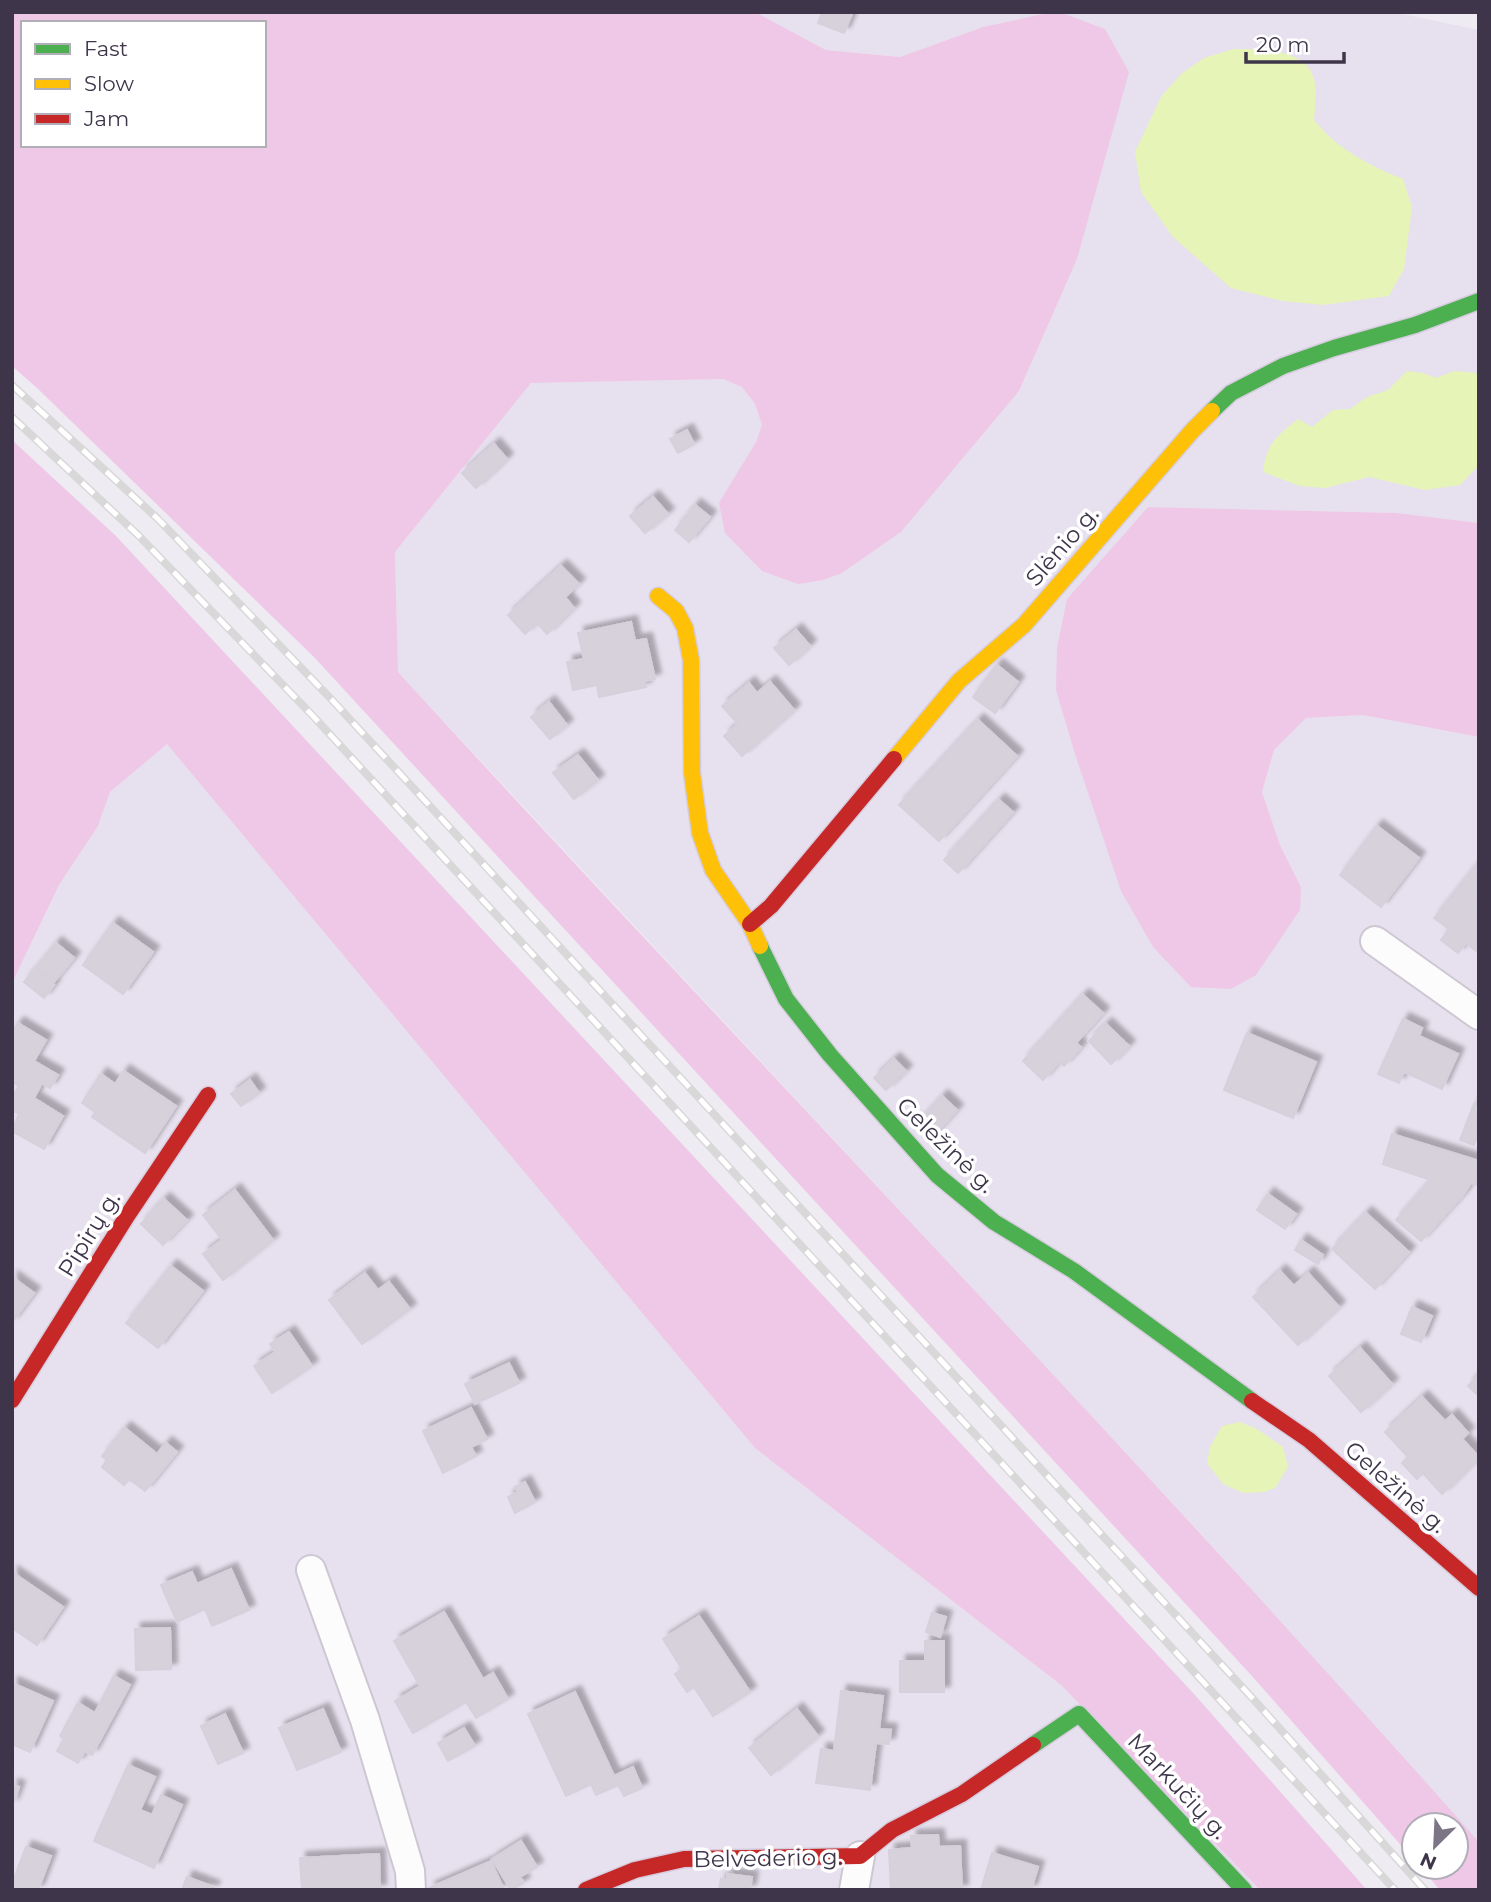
<svg xmlns="http://www.w3.org/2000/svg" width="1491" height="1902" font-family="Montserrat,sans-serif">
  <defs>
    <filter id="shadow"><feDropShadow dx="6" dy="-6" stdDeviation="2" flood-color="#0004"/></filter>
  </defs>
  <rect width="100%" height="100%" fill="#efebf2"/>
  <path fill="#e7e0ee" d="M755,12H1052L983,27L900,57L826,50Z
    M1060,12H1393L1479,30V523L1397,513L1149,507L1067,599L1301,887L1280,845L1262,792L1274,750L1306,718L1363,715L1479,737V1842L1218,1552L398,672L395,552L531,383L723,379L742,387L755,404L762,425L756,442L842,573L901,532L1019,391L1077,259L1105,29Z
    M167,743L755,1448L1061,1685L1260,1890H12V983L59,885L98,826L110,792Z"/>
  <path fill="#eec8e6" fill-rule="evenodd" d="M12,12H755L826,50L900,57L983,27L1052,12H1060L1105,29L1129,72L1077,259L1019,391L901,532L842,573L823,580L798,584L762,571L725,533L719,503L756,442L762,425L755,404L742,387L723,379L531,383L395,552L398,672C757,1064 1127,1444 1479,1842V1890H1440L1420,1867H1456V1825H1414V1860L1251,1675L314,657L37,388L12,366ZM23,23H264V145H23Z
    M12,440L116,536L1194,1694L1367,1890H1260L1061,1685L755,1448L167,744L110,792L98,826L59,885L12,983Z
    M1148,507L1397,513L1479,523V737L1363,715L1306,718L1274,750L1262,792L1280,845L1301,887L1300,910L1256,975L1231,989L1191,987L1153,947L1121,891L1075,754L1056,690L1057,648L1067,599Z"/>
  <path fill="#e7f4b7" d="M1234,49C1257,49 1303,48 1313,76C1318,89 1315,106 1314,120C1337,149 1370,166 1403,179L1412,207L1404,269L1389,296L1323,305L1283,301L1231,288L1173,237L1141,192L1135,152L1161,97L1181,74L1204,58Z
    M1407,371L1423,373L1436,378L1454,371L1479,373V465L1460,485L1425,490L1369,477L1325,488L1300,486L1263,472C1266,444 1277,436 1298,419L1312,427L1333,410L1350,409L1367,397L1388,390Z
    M1240,1422L1257,1429L1283,1447L1288,1467L1275,1488L1264,1492L1243,1493L1223,1484L1207,1463L1210,1447L1222,1426Z"/>
  <path fill="#d6d1da" stroke="#d5d0db" stroke-width="2" filter="url(#shadow)" d="M822,12L852,14L844,33L818,23Z
    M687,430L694,444L678,453L670,439Z
    M494,444L507,459L476,488L462,473Z
    M653,497L668,514L645,533L630,516Z
    M695,505L710,517L689,542L675,530Z
    M561,566L579,584L565,597L574,608L547,634L537,623L525,634L508,615Z
    M631,622L635,641L646,639L655,679L644,681L646,687L599,697L597,685L573,690L567,662L584,659L578,633Z
    M796,630L810,646L789,665L774,648Z
    M997,665L1018,682L995,713L973,697Z
    M770,682L794,710L742,756L724,736L738,724L722,706L749,683L757,693Z
    M549,702L567,725L550,739L531,717Z
    M978,720L1017,756L939,841L899,805Z
    M578,755L598,780L574,799L553,773Z
    M999,800L1013,812L958,873L944,860Z
    M1377,826L1419,858L1381,907L1340,875Z
    M1477,864L1479,953L1466,943L1458,953L1441,940L1449,929L1434,918Z
    M113,923L153,952L123,994L83,965Z
    M56,943L74,958L54,982L36,968Z
    M35,969L54,985L44,998L24,982Z
    M1083,995L1103,1013L1076,1043L1081,1047L1064,1066L1059,1062L1043,1080L1023,1061Z
    M1403,1019L1422,1028L1419,1036L1458,1054L1442,1089L1404,1072L1399,1083L1378,1074Z
    M18,1023L46,1040L34,1061L58,1075L50,1088L42,1083L34,1098L63,1116L44,1149L12,1131L19,1114L12,1110V1098L19,1086L12,1082V1032Z
    M1106,1024L1129,1046L1111,1064L1089,1041Z
    M1247,1033L1316,1062L1293,1118L1224,1090Z
    M894,1059L906,1071L886,1090L874,1078Z
    M124,1071L176,1106L145,1153L92,1117L95,1112L82,1103L101,1074L115,1084Z
    M250,1080L259,1093L241,1106L231,1094Z
    M942,1096L957,1110L934,1135L919,1122Z
    M1474,1104L1479,1106V1132L1474,1145L1460,1140Z
    M1392,1134L1479,1161V1185L1471,1183L1463,1195L1421,1241L1396,1220L1431,1180L1383,1164Z
    M235,1190L273,1240L223,1280L203,1254L222,1240L203,1215Z
    M1268,1194L1296,1214L1285,1229L1257,1210Z
    M164,1199L187,1220L163,1245L141,1224Z
    M1366,1213L1409,1252L1375,1289L1332,1249Z
    M1301,1240L1323,1255L1318,1264L1295,1250Z
    M171,1266L203,1291L158,1348L126,1323Z
    M1280,1271L1294,1286L1308,1273L1339,1307L1298,1345L1253,1297Z
    M365,1273L378,1290L389,1282L410,1309L362,1344L329,1300Z
    M12,1277L34,1293L12,1322Z
    M1412,1307L1432,1316L1421,1342L1401,1334Z
    M289,1332L312,1366L272,1393L254,1366L275,1352L270,1344Z
    M1360,1348L1392,1384L1361,1412L1329,1376Z
    M509,1363L519,1383L475,1404L465,1384Z
    M1479,1374V1396L1468,1386Z
    M1422,1397L1445,1421L1452,1415L1468,1433L1462,1439L1479,1457L1442,1494L1423,1473L1417,1479L1402,1463L1408,1457L1385,1432Z
    M471,1408L487,1439L471,1447L476,1456L443,1473L423,1431Z
    M125,1428L157,1454L166,1443L177,1452L145,1491L129,1479L124,1485L102,1467L107,1460L102,1456Z
    M525,1482L535,1502L515,1513L508,1497L518,1492L515,1487Z
    M231,1569L249,1610L212,1626L205,1609L177,1622L161,1585L192,1572L197,1584Z
    M12,1572L63,1607L37,1645L12,1628Z
    M444,1612L483,1679L493,1673L508,1699L476,1718L466,1702L413,1733L395,1701L420,1686L394,1641Z
    M932,1613L946,1617L940,1637L926,1632Z
    M699,1616L750,1692L713,1716L694,1687L687,1692L675,1674L682,1669L663,1639Z
    M170,1628L171,1669L136,1670L135,1629Z
    M925,1641H944V1692H900V1661H925Z
    M114,1676L130,1685L92,1755L85,1751L78,1763L57,1751L64,1739L60,1736L78,1703L95,1713Z
    M12,1683L53,1701L30,1752L12,1744Z
    M841,1691L883,1696L879,1729L891,1730L889,1744L876,1743L870,1790L816,1783L821,1749L834,1751Z
    M575,1692L614,1776L633,1767L642,1788L624,1796L618,1785L596,1795L591,1784L566,1796L528,1714Z
    M323,1709L341,1752L297,1770L279,1728Z
    M797,1709L818,1736L771,1775L749,1748Z
    M225,1714L243,1753L218,1764L201,1726Z
    M464,1728L475,1746L448,1761L438,1743Z
    M128,1765L155,1777L140,1810L152,1815L161,1795L182,1805L154,1868L94,1841Z
    M12,1785L19,1787L12,1806Z
    M938,1835L939,1847L960,1846L962,1890H891L889,1850L912,1848L911,1836Z
    M521,1841L537,1867L520,1877L524,1883L511,1890L492,1859Z
    M26,1847L51,1856L38,1890H12V1884Z
    M992,1853L1038,1867L1031,1890H981Z
    M379,1854L380,1890H302L300,1858Z
    M491,1861L504,1890H430L429,1888Z
    M727,1874L752,1877L750,1890H719L721,1879L727,1880Z
    M187,1877L214,1887L213,1890H182Z"/>
  <g fill="none" stroke-linecap="round" stroke-linejoin="round">
    <defs>
      <path id="street" d="M1375,941L1479,1015
        M311,1570L365,1720L410,1871L411,1890
        M854,1890L860,1856"/>
      <path id="fast" d="M1212,411L1231,393L1283,366L1334,348L1415,325L1479,301
        M760,946L786,999L830,1055L937,1175L994,1222L1074,1271L1252,1401
        M1033,1745L1079,1714L1244,1890"/>
      <path id="slow" d="M658,596L676,611L685,628L691,660L692,773L700,833L713,870L750,924L760,946
        M894,759L959,681L1024,625L1192,431L1212,411"/>
      <path id="jam" d="M750,924L771,906L894,759
        M12,1400L127,1216L208,1095
        M1252,1401L1309,1440L1479,1588
        M586,1890L635,1870L684,1859L860,1856L892,1830L962,1794L1033,1745"/>
    </defs>
    <use href="#street" stroke="#cdc7d2" stroke-width="32"/>
    <use href="#fast" stroke="#d6ccde" stroke-width="19"/>
    <use href="#slow" stroke="#d6ccde" stroke-width="19"/>
    <use href="#jam" stroke="#d6ccde" stroke-width="19"/>
    <use href="#street" stroke="#fdfcfd" stroke-width="28"/>
    <use href="#fast" stroke="#4caf50" stroke-width="16"/>
    <use href="#slow" stroke="#ffc107" stroke-width="16"/>
    <use href="#jam" stroke="#c62828" stroke-width="16"/>
    <defs>
      <path id="rail" d="M12,385L158,519L333,701L1255,1701L1425,1890
        M12,417L138,535L313,716L1395,1890"/>
    </defs>
    <use href="#rail" stroke="#d9d8d9" stroke-width="8"/>
    <use href="#rail" stroke="#fff" stroke-width="5" stroke-dasharray="16" stroke-linecap="butt"/>
  </g>
  <g text-anchor="middle" dominant-baseline="central" stroke-width="7" stroke-linejoin="round" paint-order="stroke">
    <g font-size="23" fill="#3e354a" stroke="#fff">
      <text transform="translate(1062 546) rotate(-49)">Slėnio g.</text>
      <text transform="translate(946 1145) rotate(44)">Geležinė g.</text>
      <text transform="translate(89 1234) rotate(-58)">Pipirų g.</text>
      <text transform="translate(1396 1487) rotate(41)">Geležinė g.</text>
      <text transform="translate(1178 1786) rotate(47)">Markučių g.</text>
      <text transform="translate(768 1858) rotate(-1)">Belvederio g.</text>
    </g>
  </g>
  <rect width="1491" height="1902" fill="none" stroke="#3e354a" stroke-width="28"/>
  <rect x="21" y="21" width="245" height="126" fill="#ffffff" stroke="#b2aeb7" stroke-width="2"/>
  <rect x="35" y="44" width="35" height="10" fill="#4caf50" stroke="#b2aeb7" stroke-width="2"/>
  <text x="84" y="56" font-size="21" fill="#3e354a">Fast</text>
  <rect x="35" y="79" width="35" height="10" fill="#ffc107" stroke="#b2aeb7" stroke-width="2"/>
  <text x="84" y="91" font-size="21" fill="#3e354a">Slow</text>
  <rect x="35" y="114" width="35" height="10" fill="#c62828" stroke="#b2aeb7" stroke-width="2"/>
  <text x="84" y="126" font-size="21" fill="#3e354a">Jam</text>
  <g transform="translate(1435 1846) rotate(204)"><circle r="33" fill="#ffffff" stroke="#b2aeb7" stroke-width="2"/>
  <path d="M0-5L12 26L0 18L-12 26Z" fill="#7c7585"/>
  <text y="-10" font-size="19" font-weight="bold" text-anchor="middle" fill="#3e354a">N</text>
  </g>
  <path d="M1246 52v10h98v-10" fill="none" stroke="#3e354a" stroke-width="3.5"/>
  <text x="1256" y="52" font-size="21" fill="#3e354a" stroke="#ffffff" stroke-width="5" paint-order="stroke">20 m</text>
</svg>
